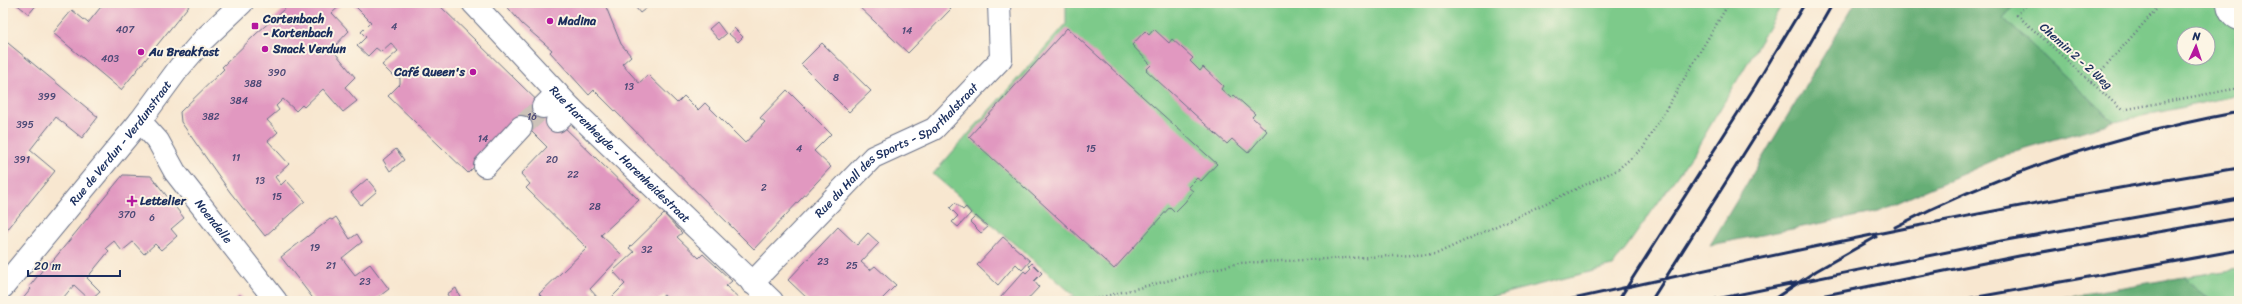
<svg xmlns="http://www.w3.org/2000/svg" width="2242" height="304" font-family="Sriracha,sans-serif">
  <rect width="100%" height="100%" fill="#fcf5e5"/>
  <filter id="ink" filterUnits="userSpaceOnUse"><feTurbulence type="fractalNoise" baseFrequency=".025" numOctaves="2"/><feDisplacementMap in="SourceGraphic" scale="8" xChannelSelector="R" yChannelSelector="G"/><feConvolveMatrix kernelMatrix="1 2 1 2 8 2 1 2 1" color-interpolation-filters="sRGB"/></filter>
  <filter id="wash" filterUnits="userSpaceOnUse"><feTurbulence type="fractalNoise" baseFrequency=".012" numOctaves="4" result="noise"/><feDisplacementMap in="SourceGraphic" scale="16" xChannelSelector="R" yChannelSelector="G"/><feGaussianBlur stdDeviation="0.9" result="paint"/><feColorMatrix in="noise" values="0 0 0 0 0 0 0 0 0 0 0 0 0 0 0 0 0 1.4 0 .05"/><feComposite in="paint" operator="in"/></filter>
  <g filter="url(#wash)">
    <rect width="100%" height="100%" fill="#f8e7d0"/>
    <path fill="#7dca8a" stroke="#4c7c74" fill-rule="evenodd" d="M1066,3H1783L1697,148L1613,266L1474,301H1064L1075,296L933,174L1066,24Z
      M2016,3H2239V95L2114,122L2003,18ZM2184,34H2208V58H2184Z
      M2239,269V300C2209,304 2205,295 2183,277Z"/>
    <path fill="#66ae76" stroke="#406e6a" d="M1855,3H2016L2003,18L2114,122L2015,151L1874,213L1710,245Z
      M2183,277L2212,301H2041Z"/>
    <g id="blocks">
      <path fill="#e198c0" d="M15,3H38L29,14Z
        M104,3H191L121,90L53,33L72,10L88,23Z
        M291,3H343L332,13L349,31L332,49L355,77L345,87L357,101L343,112L323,89L304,107L302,105L296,111L283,99L276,106L279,110L267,120L278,132L268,141L289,164L275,177L281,185L286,180L305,201L265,236L230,192L181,122L180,112L224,69L222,67L256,34Z
        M352,3H437L639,200L601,235L622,255L590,289L597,297L592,301H546L539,294L587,248L526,188L530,184L521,174L547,147L530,130L517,123L468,173L388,96L400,84V78L394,77L382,65L398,51L391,43L381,52L376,48L368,56L357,46L366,37L361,32L371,22Z
        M504,3H612L606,7L621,44L631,56L622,64L639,83L648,75L677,103L684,96L698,110L705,103L745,143L765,122L760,118L787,90L831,134L814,151L831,167L754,249L594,90L589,95L550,52L552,50L522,24Z
        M632,3H653L640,13Z
        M860,3H945L951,9L908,53L857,5Z
        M717,22L726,34L719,40L709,29Z
        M734,28L743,37L738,42L729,34Z
        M1067,28L1217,164L1201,181L1197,178L1188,187L1193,191L1185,202L1175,212L1170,207L1114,269L969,137Z
        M1154,29L1169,43L1172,39L1193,58L1190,61L1200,71L1203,67L1223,86L1221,89L1231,98L1234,95L1255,114L1252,117L1267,131L1248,153L1232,139L1227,144L1146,70L1151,65L1132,45L1145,31L1149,35Z
        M3,39L98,117L82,138L56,117L30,150L55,171L3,235Z
        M822,43L871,91L849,112L801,64Z
        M396,149L404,160L390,171L383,160Z
        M123,175L151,176L184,218L171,229L177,236L161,250L155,244L144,254L133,242L122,251L114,241L106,248L109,251L87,278L100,291L90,300L74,285L63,298L67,301H21L31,289L29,287L48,263L50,264Z
        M367,179L377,191L361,205L351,193Z
        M955,203L963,210L966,207L971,213L958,227L952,222L958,216L950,208Z
        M664,214L682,233L677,237L699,258L703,254L732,281L726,286L742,301H670L664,295L657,301H608L625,284L613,271L634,252L629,248Z
        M976,216L988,227L981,233L970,222Z
        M336,217L350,239L357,234L362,242L342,258L355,275L370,264L389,289L373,301H315L281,257L330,219L332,220Z
        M838,227L857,245L868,233L879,243L861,262L870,270L875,266L896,285L882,299L885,301H810L788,280Z
        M1003,237L1030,261L1022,270L1016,264L998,285L977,265Z
        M1032,263L1042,273L1034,281L1039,287L1026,301H1003L1000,298L1024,271L1026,273L1031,268L1029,266Z
        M456,288L462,301H451L447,294Z
        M240,295L245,301H232Z"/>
    </g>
  </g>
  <g filter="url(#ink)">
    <use href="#blocks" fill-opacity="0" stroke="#686f86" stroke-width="1"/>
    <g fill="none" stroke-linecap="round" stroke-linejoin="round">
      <path stroke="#ccc2b9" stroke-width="22" stroke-dasharray="22 11" stroke-linecap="butt" d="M521,127L543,107"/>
      <defs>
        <g id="minor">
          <path id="s1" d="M473,3L571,108L772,301"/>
          <path d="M2228,3C2228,10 2233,17 2239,19"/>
          <path d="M543,107L557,93"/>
          <path id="s2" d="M140,121L158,141L175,172L276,301"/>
          <path d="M557,121L571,108"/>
          <path d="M485,166L521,127"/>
          <path id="s3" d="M752,283L873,157L934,129L1001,59L999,3"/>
          <path id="s4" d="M3,287L140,121L179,68L203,40L242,3"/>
        </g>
      </defs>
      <use href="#minor" stroke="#686f86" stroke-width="24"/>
      <path stroke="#686f86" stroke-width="2.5" stroke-dasharray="1 3" stroke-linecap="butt" d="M2028,3L2017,15L2122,110L2239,88
        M2091,82L2162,3
        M1086,301L1239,263L1436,254L1617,170L1643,148L1729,3"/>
      <use href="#minor" stroke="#fff" stroke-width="22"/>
      <path stroke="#1b2f5e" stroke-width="3" d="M1895,227C2003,171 2120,134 2239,112
        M1564,301C1788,251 2012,204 2239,168
        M1618,301L1755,86L1805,3
        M1651,301L1777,101L1833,3
        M1707,301L2001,241L2239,199
        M1771,301L1816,271L1876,237
        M1796,301L2019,256L2239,218
        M1955,301L2239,250"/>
    </g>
  </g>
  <g fill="#b5179e" stroke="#fcf5e5" stroke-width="1.5">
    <circle cx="550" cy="21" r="4"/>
    <rect x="251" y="22" width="8" height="8" rx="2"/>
    <circle cx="265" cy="49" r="4"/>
    <circle cx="141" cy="52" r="4"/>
    <circle cx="473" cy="72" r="4"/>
    <path d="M130 195h4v4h4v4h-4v4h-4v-4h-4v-4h4z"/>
  </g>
  <g text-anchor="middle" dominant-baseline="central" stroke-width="4" stroke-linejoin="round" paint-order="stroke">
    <g font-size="10" fill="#4c4976">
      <text x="394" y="27">4</text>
      <text x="125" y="30">407</text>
      <text x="907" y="31">14</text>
      <text x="110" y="59">403</text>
      <text x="277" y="73">390</text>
      <text x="836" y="78">8</text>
      <text x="253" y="84">388</text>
      <text x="629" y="87">13</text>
      <text x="47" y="97">399</text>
      <text x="239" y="101">384</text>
      <text x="211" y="117">382</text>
      <text x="532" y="117">16</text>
      <text x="25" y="125">395</text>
      <text x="483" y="139">14</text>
      <text x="799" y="149">4</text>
      <text x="1091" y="149">15</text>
      <text x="236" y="158">11</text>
      <text x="22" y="160">391</text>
      <text x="552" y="160">20</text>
      <text x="573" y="175">22</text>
      <text x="260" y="181">13</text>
      <text x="764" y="188">2</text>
      <text x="277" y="197">15</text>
      <text x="595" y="207">28</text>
      <text x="127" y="215">370</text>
      <text x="152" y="218">6</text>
      <text x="315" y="248">19</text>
      <text x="647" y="250">32</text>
      <text x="823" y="262">23</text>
      <text x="331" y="266">21</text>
      <text x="852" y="266">25</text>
      <text x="365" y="282">23</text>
    </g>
    <g font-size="12" font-weight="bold" fill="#1b2f5e" stroke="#fcf5e5" text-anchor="start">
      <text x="263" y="19">Cortenbach<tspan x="263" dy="14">- Kortenbach</tspan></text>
      <text x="558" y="21">Madina</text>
      <text x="273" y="49">Snack Verdun</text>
      <text x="149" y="52">Au Breakfast</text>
      <text x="465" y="72" text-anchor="end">Café Queen's</text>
      <text x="140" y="201">Lettelier</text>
    </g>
    <g font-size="12" fill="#1b2f5e" stroke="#fcf5e5">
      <text transform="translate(2076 56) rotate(42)">Chemin 2 - 2 Weg</text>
      <text stroke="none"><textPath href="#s4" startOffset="186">Rue de Verdun - Verdunstraat</textPath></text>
      <text stroke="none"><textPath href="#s3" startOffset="198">Rue du Hall des Sports - Sporthalstraat</textPath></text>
      <text stroke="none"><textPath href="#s1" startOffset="211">Rue Harenheyde - Harenheidestraat</textPath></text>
      <text stroke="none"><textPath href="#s2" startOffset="125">Noendelle</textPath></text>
    </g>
  </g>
  <rect width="2242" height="304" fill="none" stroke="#fcf5e5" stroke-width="16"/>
  <g transform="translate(2196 46) rotate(3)"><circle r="19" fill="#fcf5e5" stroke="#a2a6af"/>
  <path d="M0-3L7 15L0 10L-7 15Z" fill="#b5179e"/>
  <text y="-6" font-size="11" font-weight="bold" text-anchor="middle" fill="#1b2f5e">N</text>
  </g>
  <path d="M28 270v6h92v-6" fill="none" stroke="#1b2f5e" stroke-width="2"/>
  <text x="34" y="270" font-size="12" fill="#1b2f5e" stroke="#fcf5e5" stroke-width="3" paint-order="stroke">20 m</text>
</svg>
